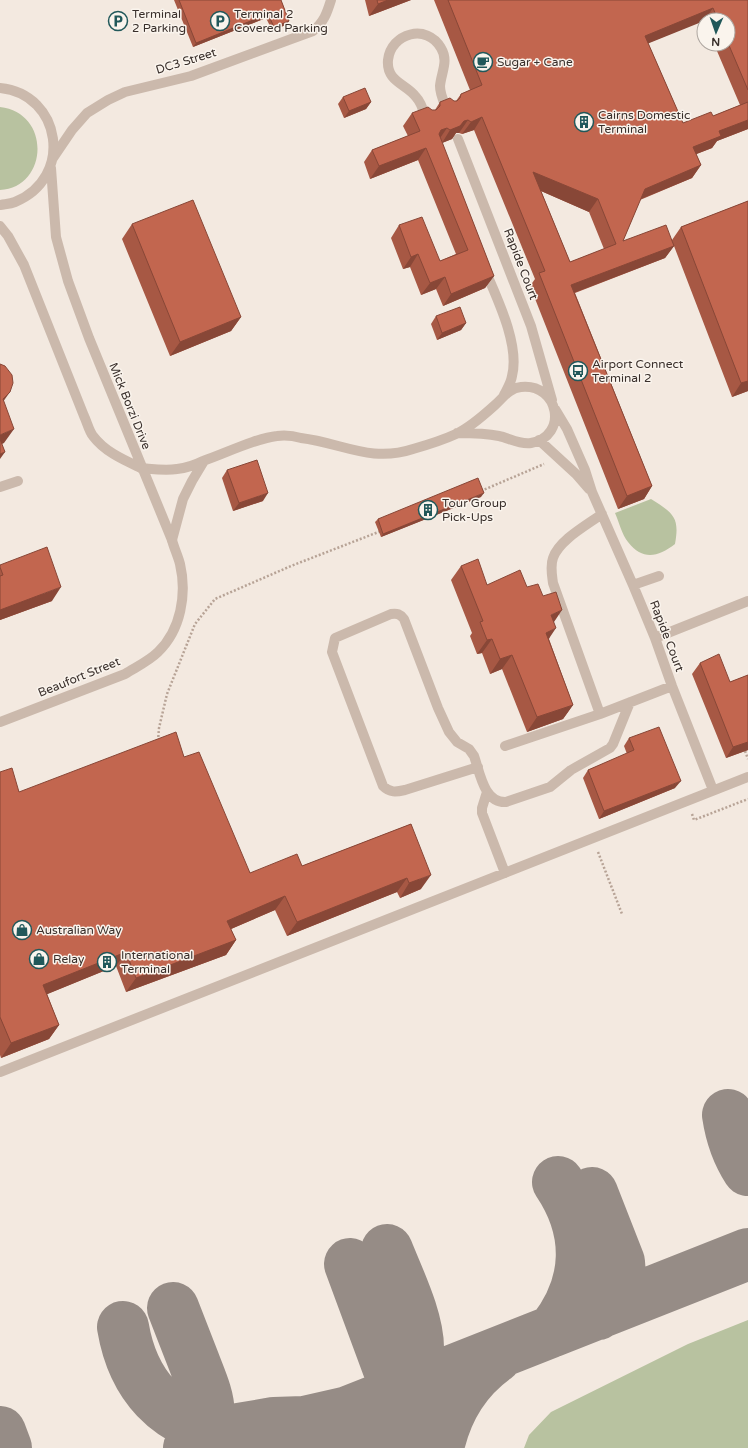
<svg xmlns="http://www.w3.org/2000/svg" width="748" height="1448" font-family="'Varela Round',sans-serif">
  <rect width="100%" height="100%" fill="#f3e9e0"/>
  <path fill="#b8c2a0" d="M0,107C52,113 48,188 0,190Z
    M651,499C673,513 680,517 675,544C658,557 643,561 628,542C622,535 619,522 615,513Z
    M748,1320V1448H524L529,1435L551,1412L688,1344Z"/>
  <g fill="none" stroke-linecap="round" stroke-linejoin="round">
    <path stroke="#968c86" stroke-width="52" d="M728,1115C731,1135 737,1153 748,1170
      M592,1193L619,1262L620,1276L618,1286L612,1299L598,1314
      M387,1250C398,1278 419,1320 418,1350C417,1371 409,1392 408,1414
      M350,1264L418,1448
      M173,1308C180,1326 187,1344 194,1362C206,1394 222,1422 189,1448
      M123,1327C133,1386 167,1422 225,1434
      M553,1331C590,1284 591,1231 558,1182
      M304,1422L330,1427L348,1432L379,1448
      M0,1432L6,1448
      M191,1448L239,1429L274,1423L304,1422L348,1412L748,1254
      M438,1448C446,1411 465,1379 496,1357"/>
    <path stroke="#b7a396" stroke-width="2.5" stroke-dasharray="2 2" stroke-linecap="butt" d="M481,491L544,464
      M158,741L159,728L167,694L195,624L215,599L291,566L381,531
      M745,751L748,759
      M692,814L694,820L748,799
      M598,852L622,914"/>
    <path stroke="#cbb9ac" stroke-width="10" d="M425,116C423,109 421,102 416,97C407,84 386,82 388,60C391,33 427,23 441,48C449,61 441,73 440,86C440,94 443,100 446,107
      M458,139L531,326L552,400
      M53,158L72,130L87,113L108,100L125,92L191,76L313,31C324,22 327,13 331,0
      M485,270C497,298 520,345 512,376C511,383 507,389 504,395
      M555,409L567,429L585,470L592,492L633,585L655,638L672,686L713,790
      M539,440L576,474L589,489
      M141,468C153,469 165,471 177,469C186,468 195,465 203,461C224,454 256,438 277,436C285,435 294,436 301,438C342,443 371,463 413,449C427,445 443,440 456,434C469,428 484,415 495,405C503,398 509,388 521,387C559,383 569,436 531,443C520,445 509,438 499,436C485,433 471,433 457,433
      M0,487L18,481
      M172,540L183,499L192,481L204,461
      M633,585L659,576
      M655,638L748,601
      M600,714L553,583C552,575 550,566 553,558C559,540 587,525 602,514
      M505,746L600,714L672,686
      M478,767L405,790C396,792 390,793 383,786L332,652L335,638L391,614C397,613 400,614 404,619L438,708L449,732L457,742L469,749L474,756C480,773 484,803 506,802L550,787L571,770L610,748L613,744L630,702
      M487,792L482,808V813L505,873
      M0,1072L748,777"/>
    <path stroke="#cbb9ac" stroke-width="10" d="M0,88C62,94 74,178 15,202C10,204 5,204 0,205
      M0,226L8,236L24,265L84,416C87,422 89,431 93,436C105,452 124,460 141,468
      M0,722L125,674C136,667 149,661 158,652C181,630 187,594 180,564C178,556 174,548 172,540L89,338L68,281L56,237L51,168"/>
  </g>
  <path fill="#a75844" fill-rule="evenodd" d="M174,0H281L289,21L286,25L272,30L266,18L193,47Z
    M365,0H411L369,16Z
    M434,0H748V129L717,141L712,148L696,154L701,165L692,178L640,200L623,241L672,240L681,227L748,201V391L732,397L674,246L665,258L575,293L652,486L644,499L618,509L530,286L535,279L474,130L462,134L459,133H456L452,139L442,143L494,276L485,288L443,306L436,289L421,295L410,267L403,269L391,238L399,225L440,261L456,254L418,160L370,179L364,162L372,150L408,136L403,126L412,113L435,110L440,102L456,101L461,94L470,90ZM704,20H728V44H714L740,105L713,116L683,123L648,43ZM541,191L589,212L604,249L570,262Z
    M343,97L371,102L366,109L344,118L338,104Z
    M132,224L241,317L231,331L170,356L122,239Z
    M436,316L466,323L461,330L437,340L431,324Z
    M227,470L263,501L233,511L222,478Z
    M481,497L381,537L375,522L378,519Z
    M461,566L487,585L527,587L554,622L549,639L573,705L563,719L527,732L502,669L490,674L482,653L477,654L470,636L472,633L451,580Z
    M0,567L52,601L0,620Z
    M700,663L730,682L748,675V750L726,758L692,674Z
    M629,738L675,788L599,819L583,778L588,770L627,754L624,746Z
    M184,757L250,873L302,866L411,824L421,889L400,898L397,892L287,936L275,910L231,929L236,940L226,955L126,992L116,966L47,994L59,1025L49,1039L1,1058L0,1055V772L19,792Z"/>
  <path fill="#884737" d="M388,0H411L369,16L378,4Z
    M713,8L704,21L637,48L645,36Z
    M268,14L266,18L193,47L196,43Z
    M289,21L286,25L272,30L274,27Z
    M371,102L366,109L344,118L349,111Z
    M482,117L474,130L462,134L471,122Z
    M468,120L459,133H456L452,139L442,143L450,130L464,121Z
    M748,120V129L717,141L712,148L684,159L693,147L719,131Z
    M447,128L438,141H435L441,130Z
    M426,148L418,160L370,179L379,166Z
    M701,165L692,178L636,201L645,189Z
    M533,172L598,199L589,212L525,184Z
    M674,246L665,258L563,297L571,285Z
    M418,254L410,267L403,269L411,257Z
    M494,276L485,288L443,306L451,294Z
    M445,277L436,289L421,295L430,283Z
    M241,317L231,331L170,356L180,342Z
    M466,323L461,330L437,340L442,333Z
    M748,381V391L732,397L741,383Z
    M10,392L0,406L3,399Z
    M14,429L4,443L0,445V435Z
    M5,452L0,459V454Z
    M652,486L644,499L618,509L627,496Z
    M268,493L263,501L233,511L239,503Z
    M484,493L481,497L381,537L383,534Z
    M61,587L52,601L0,620V610Z
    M562,610L552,625L551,615Z
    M556,628L546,643V633Z
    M492,639L482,653L477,654L487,640Z
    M512,655L502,669L490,674L500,659Z
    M573,705L563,719L527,732L537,717Z
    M748,742V750L726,758L733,747Z
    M681,781L675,788L599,819L604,811Z
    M431,875L421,889L400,898L409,883Z
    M407,878L397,892L287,936L297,922Z
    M285,896L275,910L217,935L227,921Z
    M236,940L226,955L126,992L136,978Z
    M126,952L116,966L33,1000L43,985Z
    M59,1025L49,1039L1,1058L11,1043Z"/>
  <path fill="#c2664f" stroke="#884737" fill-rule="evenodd" d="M179,0H281L289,21L274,27L268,14L196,43Z
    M377,0H388L378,4Z
    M448,0H748V90L728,43V20H718L713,8L645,36L683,123L711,112L713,116L748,102V120L719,131L721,136L693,147L701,165L645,189L623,241L666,225L674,246L571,285L652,486L627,496L539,273L545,271L482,117L471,122L468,120L464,121L460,126L450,130L447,128L441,130L439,134L494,276L451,294L445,277L430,283L418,254L411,257L399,225L422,217L440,261L468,250L426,148L379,166L372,150L420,131L412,113L428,107L432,110H436L440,106V102L450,98L454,101H457L460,98L461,94L482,85ZM533,172L598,199L616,244L570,262Z
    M365,88L371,102L349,111L343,97Z
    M193,200L241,317L180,342L132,224Z
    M748,201V381L741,383L681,227Z
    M460,307L466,323L442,333L436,316Z
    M0,364L5,366L12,375L13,383L10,392L3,399L14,429L0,435Z
    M0,439L5,452L0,454Z
    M257,460L268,493L239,503L227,470Z
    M478,478L484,493L383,534L378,519Z
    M47,547L61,587L0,610V576L3,575L0,567V565Z
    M478,559L487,585L520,570L527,587L538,584L543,596L556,592L562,610L551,615L556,628L546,633L573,705L537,717L512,655L500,659L492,639L487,640L480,622L483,621L461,566Z
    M719,654L730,682L748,675V742L733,747L700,663Z
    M659,727L681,781L604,811L588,770L634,750L629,738Z
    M176,732L184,757L199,752L250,873L297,854L302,866L411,824L431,875L409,883L407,878L297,922L285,896L227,921L236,940L136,978L126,952L43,985L59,1025L11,1043L0,1017V772L12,768L19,792Z"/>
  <defs>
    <symbol id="parking-ring" viewBox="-11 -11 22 22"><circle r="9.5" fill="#faf4ed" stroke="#21585a" stroke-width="1.5"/><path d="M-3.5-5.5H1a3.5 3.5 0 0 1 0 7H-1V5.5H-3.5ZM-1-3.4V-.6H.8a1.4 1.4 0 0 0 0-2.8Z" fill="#21585a"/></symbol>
    <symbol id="cafe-ring" viewBox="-11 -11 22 22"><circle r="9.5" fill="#faf4ed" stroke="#21585a" stroke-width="1.5"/><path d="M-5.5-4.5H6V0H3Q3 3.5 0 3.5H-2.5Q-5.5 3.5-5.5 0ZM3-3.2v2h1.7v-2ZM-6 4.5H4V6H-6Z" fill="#21585a"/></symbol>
    <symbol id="building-ring" viewBox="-11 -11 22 22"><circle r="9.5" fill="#faf4ed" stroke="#21585a" stroke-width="1.5"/><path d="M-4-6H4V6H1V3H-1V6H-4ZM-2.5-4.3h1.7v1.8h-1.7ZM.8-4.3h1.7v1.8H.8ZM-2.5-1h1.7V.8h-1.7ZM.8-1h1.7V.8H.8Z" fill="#21585a"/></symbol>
    <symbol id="bus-ring" viewBox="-11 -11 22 22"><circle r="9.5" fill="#faf4ed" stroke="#21585a" stroke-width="1.5"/><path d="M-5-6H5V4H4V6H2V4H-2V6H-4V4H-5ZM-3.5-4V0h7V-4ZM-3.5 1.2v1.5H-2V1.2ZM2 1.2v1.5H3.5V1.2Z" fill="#21585a"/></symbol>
    <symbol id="shop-ring" viewBox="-11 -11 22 22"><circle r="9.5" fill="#faf4ed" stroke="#21585a" stroke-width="1.5"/><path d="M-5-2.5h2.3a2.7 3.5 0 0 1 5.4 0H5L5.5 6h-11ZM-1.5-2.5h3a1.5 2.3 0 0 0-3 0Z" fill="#21585a"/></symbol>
  </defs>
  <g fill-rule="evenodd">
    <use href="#parking-ring" x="107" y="10" width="22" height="22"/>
    <use href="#parking-ring" x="209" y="10" width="22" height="22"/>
    <use href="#cafe-ring" x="472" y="51" width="22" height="22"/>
    <use href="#building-ring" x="573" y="111" width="22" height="22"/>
    <use href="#bus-ring" x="567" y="360" width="22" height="22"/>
    <use href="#building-ring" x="417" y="499" width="22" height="22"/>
    <use href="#shop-ring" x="11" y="919" width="22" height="22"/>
    <use href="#shop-ring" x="28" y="948" width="22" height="22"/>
    <use href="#building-ring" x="96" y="951" width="22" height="22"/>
  </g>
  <g text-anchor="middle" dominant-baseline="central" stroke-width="3" stroke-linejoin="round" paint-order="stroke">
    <g font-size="12" fill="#392f2b" stroke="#faf4ed" text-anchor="start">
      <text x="132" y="14">Terminal<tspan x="132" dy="14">2 Parking</tspan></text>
      <text x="234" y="14">Terminal 2<tspan x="234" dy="14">Covered Parking</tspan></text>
      <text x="497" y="62">Sugar + Cane</text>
      <text x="598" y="115">Cairns Domestic<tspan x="598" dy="14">Terminal</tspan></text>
      <text x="592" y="364">Airport Connect<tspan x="592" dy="14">Terminal 2</tspan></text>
      <text x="442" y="503">Tour Group<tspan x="442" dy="14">Pick-Ups</tspan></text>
      <text x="36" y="930">Australian Way</text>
      <text x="121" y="955">International<tspan x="121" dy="14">Terminal</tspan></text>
      <text x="53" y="959">Relay</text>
    </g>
    <g font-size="12" fill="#392f2b" stroke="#faf4ed">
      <text transform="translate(186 61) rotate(-17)">DC3 Street</text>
      <text transform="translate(521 264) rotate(69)">Rapide Court</text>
      <text transform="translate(130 406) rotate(68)">Mick Borzi Drive</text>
      <text transform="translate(667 636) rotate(69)">Rapide Court</text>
      <text transform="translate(79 677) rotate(-22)">Beaufort Street</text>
    </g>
  </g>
  <g transform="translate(716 32) rotate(182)"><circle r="19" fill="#faf4ed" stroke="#ada59f"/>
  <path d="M0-3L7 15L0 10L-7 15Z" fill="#21585a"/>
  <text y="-6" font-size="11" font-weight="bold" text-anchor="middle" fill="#392f2b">N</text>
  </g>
</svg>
